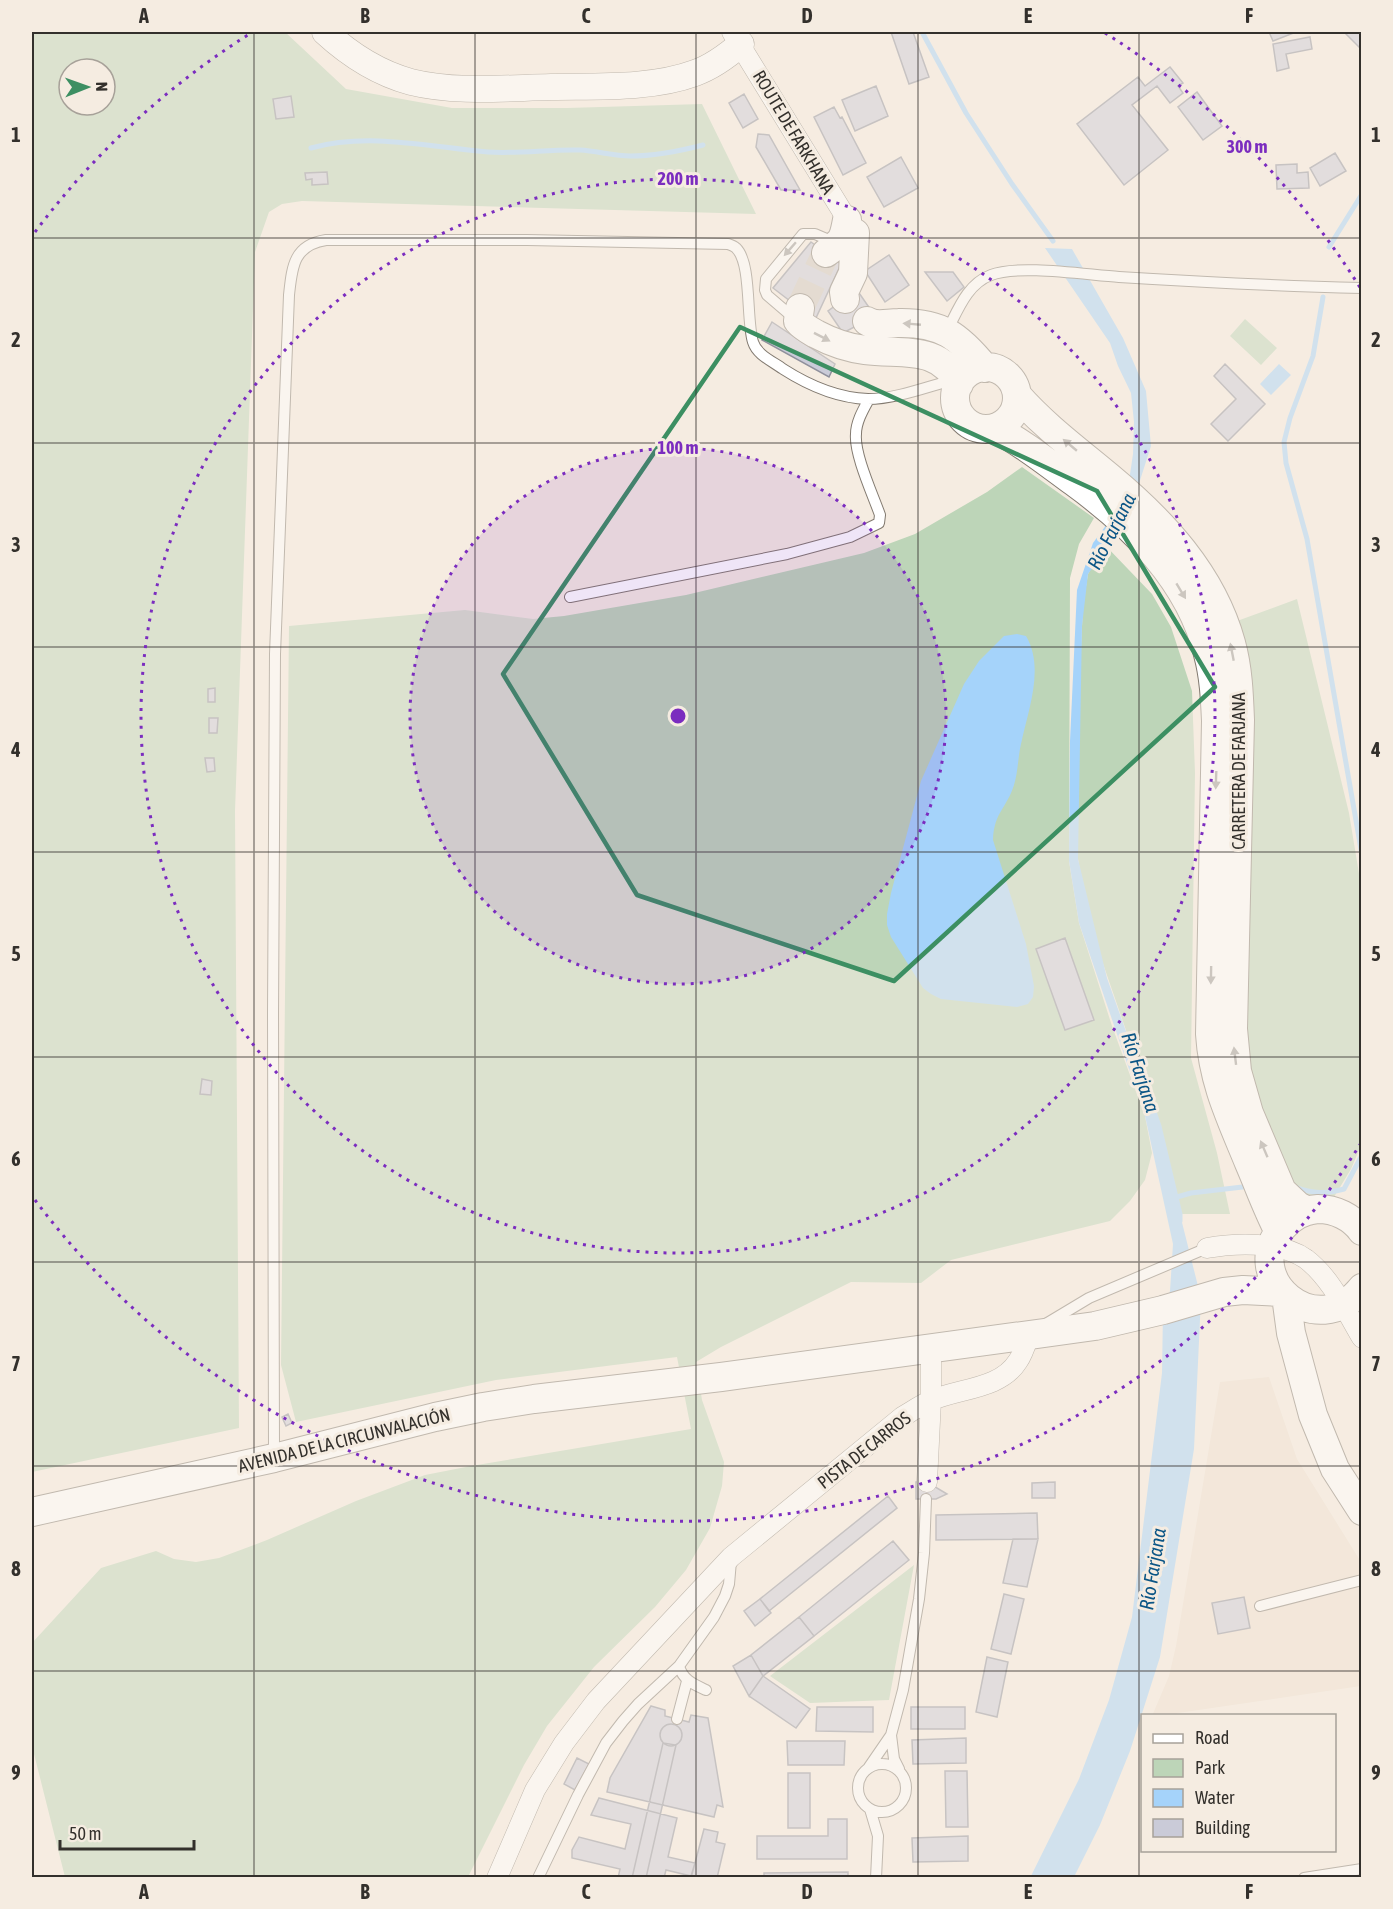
<svg xmlns="http://www.w3.org/2000/svg" width="1393" height="1909" font-family="'Asap Condensed',sans-serif">
  <rect width="100%" height="100%" fill="#f5ece1"/>
  <path fill="#efe0d0" d="M1269,1377L1297,1459L1361,1562V1686L1178,1713L1176,1715L1152,1716L1169,1676L1176,1646L1220,1382Z"/>
  <path fill="#bdd5b8" fill-rule="evenodd" d="M32,32H285L346,89L452,108H567L702,104L756,214L302,201L282,204L269,212L255,252L235,811L239,1428L32,1472ZM69,69H105V105H69Z
    M1245,319L1277,348L1261,365L1230,336Z
    M1022,467L1094,518L1079,544L1070,578L1069,861L1079,923L1112,1026L1145,1116L1152,1153L1145,1180L1130,1201L1110,1221L951,1260L921,1283L851,1282L721,1347L696,1362L702,1400L724,1462L722,1486L710,1528L686,1570L655,1607L594,1667L547,1726L524,1765L468,1877H65L32,1746V1643L101,1568L156,1551L174,1559L196,1562L219,1558L267,1540L356,1501L425,1475L471,1466L691,1429L677,1357L496,1380L296,1422L281,1365L289,626L465,610L533,619L564,616L686,595L864,553L915,534L987,492Z
    M1104,544L1152,594L1171,627L1192,691L1195,773L1191,1058L1217,1153L1230,1214H1180L1159,1126L1090,926L1078,859V712L1083,605L1088,574Z
    M1297,599L1349,813L1362,892V1143L1351,1169L1334,1197L1309,1200L1283,1187L1246,1071L1237,621Z
    M914,1565L889,1700L810,1703L770,1676Z"/>
  <path fill="#a5d3fa" d="M1045,248L1072,249L1123,338L1146,391L1151,446L1128,518L1088,574L1082,626L1078,859L1107,978L1153,1107L1201,1298L1194,1449L1160,1657L1130,1751L1100,1825L1074,1877L1030,1878L1079,1779L1109,1700L1132,1617L1162,1373L1163,1310L1170,1291L1173,1244L1145,1116L1079,923L1069,861L1070,741L1077,590L1093,543L1118,509L1129,481L1133,454L1134,422L1131,393L1118,366L1110,343Z
    M1279,364L1291,375L1271,395L1260,384Z
    M1017,634L1026,636C1045,668 1028,710 1021,744C1018,757 1018,772 1014,785C1007,808 994,812 993,840L1026,944L1034,986L1033,997L1028,1004L1017,1007L941,999L931,994L923,988L891,937L887,925V914L891,893L921,781L964,684L979,661L1004,636Z"/>
  <g fill="none" stroke-linecap="round" stroke-linejoin="round">
    <path stroke="#a5d3fa" stroke-width="5" d="M922,32L966,113L1012,184L1053,241
      M311,148C369,132 430,147 488,152C519,154 550,149 580,150C597,151 614,156 630,156C654,156 680,151 703,145
      M1329,247L1362,194
      M1323,297L1313,356L1290,418L1284,442L1286,463L1307,539L1362,855
      M1134,1054L1159,1126L1180,1214V1221
      M1295,1187C1313,1194 1326,1194 1344,1189L1362,1155
      M1177,1197L1191,1193L1251,1186"/>
  </g>
  <path fill="#cacbd8" stroke="#8f909c" stroke-width="1.5" d="M891,32H913L929,77L909,84Z
    M1269,32H1296L1273,41Z
    M1344,32H1362V50Z
    M1310,37L1312,49L1286,54L1289,68L1277,71L1273,44Z
    M1170,67L1183,83L1178,86L1183,93L1170,103L1157,86L1132,105L1168,150L1124,185L1077,124L1138,77L1145,86Z
    M876,86L888,116L855,131L842,100Z
    M1197,92L1222,126L1203,140L1178,107Z
    M744,94L758,119L743,128L729,103Z
    M291,96L294,117L276,119L273,99Z
    M834,107L840,118L842,117L866,163L843,175L814,117Z
    M758,134L769,135L800,190H781L756,147Z
    M1335,153L1346,171L1320,186L1310,168Z
    M901,157L918,188L884,207L867,177Z
    M1297,164V173L1308,172L1309,188L1277,189L1276,165Z
    M327,172L328,184L312,185V179L306,180L305,173Z
    M811,242L841,264L815,320L773,288Z
    M889,255L909,285L885,302L865,271Z
    M925,272H953L964,287L947,301Z
    M857,290L875,316L843,333L828,311Z
    M772,322L835,364L829,377L762,340Z
    M1225,364L1265,404L1228,441L1211,424L1236,399L1214,376Z
    M215,688V702H208V689Z
    M209,718H218L217,733H209Z
    M205,758H214L215,771L207,772Z
    M1065,938L1094,1020L1065,1030L1036,949Z
    M202,1079L212,1081L211,1095L200,1094Z
    M288,1414L292,1423L286,1426L282,1417Z
    M916,1482H927L947,1494L936,1499H916Z
    M1055,1482V1498H1032V1483Z
    M888,1496L897,1508L769,1611L760,1599Z
    M1037,1513L1038,1539L936,1540V1515Z
    M1013,1539H1038L1027,1587L1003,1583Z
    M893,1541L909,1560L814,1636L799,1617Z
    M1004,1594L1024,1599L1011,1654L991,1649Z
    M1244,1597L1250,1628L1218,1634L1212,1603Z
    M760,1599L771,1613L755,1626L744,1611Z
    M799,1617L814,1636L763,1676L751,1655Z
    M751,1655L763,1676L749,1696L733,1666Z
    M987,1657L1008,1662L997,1717L976,1712Z
    M763,1676L810,1709L796,1728L749,1696Z
    M651,1706L665,1710V1716L689,1722L691,1715L708,1718L723,1807L717,1805L714,1817L607,1792L610,1778Z
    M817,1707H873V1732L816,1731Z
    M911,1707H965V1729H911Z
    M660 1735a11 11 0 1 1 22 0a11 11 0 1 1-22 0Z
    M966,1738V1763L913,1764L912,1740Z
    M787,1741H845L844,1765H788Z
    M663,1743L676,1745L646,1878H632Z
    M577,1758L589,1764L575,1790L564,1784Z
    M945,1771H967L968,1827H946Z
    M788,1773H810V1828H788Z
    M599,1798L677,1818L668,1857L695,1863L691,1876L666,1870L664,1878H618L620,1869L572,1858V1850L579,1837L625,1849L631,1824L591,1815Z
    M828,1819H847V1859H757V1836H828Z
    M704,1829L718,1832L716,1842L725,1844L717,1878H691Z
    M968,1836V1861L913,1862L912,1838Z
    M848,1872V1878H764V1873Z"/>
  <g fill="none" stroke-linecap="round" stroke-linejoin="round">
    <path stroke="#cec6bd" stroke-width="28" stroke-dasharray="28 14" stroke-linecap="butt" d="M800,308L826,253"/>
    <defs>
      <path id="service" d="M795,319L767,295L765,290L766,279L803,234H815L836,243
        M947,331C958,310 967,284 991,275C1018,264 1087,275 1119,277C1200,282 1280,286 1362,288
        M570,597L787,554L850,537L879,523L880,515C873,495 854,454 856,434C856,422 863,410 869,399
        M1044,1325L1089,1298L1207,1248
        M274,1455L273,1014L275,654L289,295C292,268 293,245 326,240H527L728,244C731,245 734,246 736,248C752,263 746,320 753,342C757,355 772,361 783,369C808,385 838,398 868,399C896,399 926,387 953,380
        M1260,1606L1362,1580
        M679,1666C683,1680 693,1684 706,1690
        M677,1719L687,1681
        M891,1735L894,1759L899,1769
        M858 1788a24 24 0 1 1 48 0a24 24 0 1 1-48 0Z
        M869,1767L891,1735L903,1690L919,1599L924,1553L926,1499
        M870,1809L878,1836L876,1878
        M538,1878L578,1795L606,1743L623,1721L638,1704L679,1666L714,1617L725,1596L729,1584L731,1561
        M1304,1878L1362,1869"/>
      <path id="minor" d="M732,32L853,229
        M1207,1248C1235,1243 1281,1241 1306,1259C1331,1278 1346,1311 1362,1338
        M927,1482L931,1400V1347
        M497,1878L535,1790L564,1743L596,1701L731,1557L902,1417C911,1412 920,1405 930,1401C958,1388 1000,1390 1018,1361C1023,1354 1026,1344 1029,1335"/>
      <path id="tertiary" d="M325,32C350,55 378,73 411,82C455,93 505,88 551,87C597,86 652,89 695,73C712,67 727,56 741,44"/>
      <path id="secondary" d="M826,253C842,240 843,242 847,220
        M845,299L844,292L853,273L855,233
        M800,308L798,321C803,327 809,330 816,334C831,342 848,348 865,350C902,355 939,344 959,384
        M867,321C876,327 887,323 898,323C941,322 959,336 985,368
        M955 398a31 31 0 1 1 62 0a31 31 0 1 1-62 0Z
        M1017,395C1044,426 1078,451 1109,477C1162,521 1212,574 1231,643C1238,668 1239,694 1240,720L1233,1029L1237,1071L1249,1113L1282,1191L1298,1206L1308,1211
        M994,428C1023,443 1048,463 1074,482C1133,525 1190,580 1208,654C1214,676 1215,699 1216,721L1210,1034C1213,1083 1231,1119 1249,1163C1259,1186 1267,1209 1279,1232
        M1362,1231C1352,1217 1335,1209 1318,1209C1304,1210 1291,1217 1282,1228C1239,1278 1317,1345 1362,1288
        M1286,1296L1291,1333L1313,1415L1335,1469L1362,1511
        M32,1512L274,1458L435,1417L483,1407L534,1399L721,1377L1095,1326L1163,1310L1224,1292L1243,1290L1282,1292"/>
    </defs>
    <use href="#service" stroke="#827a70" stroke-width="12"/>
    <use href="#minor" stroke="#827a70" stroke-width="21"/>
    <use href="#tertiary" stroke="#827a70" stroke-width="27"/>
    <use href="#secondary" stroke="#827a70" stroke-width="30"/>
    <use href="#service" stroke="#fff" stroke-width="10"/>
    <use href="#minor" stroke="#fff" stroke-width="20"/>
    <use href="#tertiary" stroke="#fff" stroke-width="26"/>
    <use href="#secondary" stroke="#fff" stroke-width="28"/>
  </g>
  <defs><path id="oneway-solid" d="M-6-.8H1V-3.2L6.5 0L1 3.2V.8H-6Z" transform="scale(1.5)"/></defs>
  <g fill="#999896">
    <use href="#oneway-solid" transform="translate(790 249) rotate(131)"/>
    <use href="#oneway-solid" transform="translate(912 324) rotate(-175)"/>
    <use href="#oneway-solid" transform="translate(822 337) rotate(27)"/>
    <use href="#oneway-solid" transform="translate(1070 445) rotate(-140)"/>
    <use href="#oneway-solid" transform="translate(1181 591) rotate(59)"/>
    <use href="#oneway-solid" transform="translate(1232 652) rotate(-101)"/>
    <use href="#oneway-solid" transform="translate(1216 780) rotate(92)"/>
    <use href="#oneway-solid" transform="translate(1211 975) rotate(91)"/>
    <use href="#oneway-solid" transform="translate(1235 1056) rotate(-97)"/>
    <use href="#oneway-solid" transform="translate(1264 1149) rotate(-113)"/>
  </g>
  <path d="M0 0H1393V1909H0ZM740,327L1097,491L1215,687L894,981L637,895L503,674Z" fill="#f5ece1" fill-opacity=".55" fill-rule="evenodd"/>
  <path fill="none" stroke="#3c8f62" stroke-width="4.5" stroke-linejoin="round" d="M740,327L1097,491L1215,687L894,981L637,895L503,674Z"/>
  <path fill="none" stroke="#33302c" stroke-width="1.5" stroke-opacity="0.55" d="M254,32V1878M475,32V1878M696,32V1878M918,32V1878M1139,32V1878M32,238H1362M32,443H1362M32,647H1362M32,852H1362M32,1057H1362M32,1262H1362M32,1466H1362M32,1671H1362"/>
  <circle cx="678" cy="716" r="268" fill="#7b2cbf" fill-opacity=".12"/>
  <g fill="none" stroke="#7b2cbf" stroke-width="3" stroke-dasharray="3 6">
    <circle cx="678" cy="716" r="268"/>
    <circle cx="678" cy="716" r="537"/>
    <path d="M1361 1143A805 805 0 0 1 35 1200M35 232A805 805 0 0 1 251 33M1105 33A805 805 0 0 1 1361 289"/>
  </g>
  <g text-anchor="middle" dominant-baseline="central" stroke-width="6" stroke-linejoin="round" paint-order="stroke">
    <g font-size="18" fill="#33302c" stroke="#f5ece1">
      <text transform="translate(794 132) rotate(59)">ROUTE DE FARKHANA</text>
      <text transform="translate(1238 771) rotate(-90)">CARRETERA DE FARJANA</text>
      <text transform="translate(344 1440) rotate(-14)">AVENIDA DE LA CIRCUNVALACIÓN</text>
      <text transform="translate(864 1450) rotate(-38)">PISTA DE CARROS</text>
    </g>
    <g font-size="20" font-style="italic" fill="#0c5686" stroke="#f5ece1">
      <text transform="translate(1111 531) rotate(-63)">Río Farjana</text>
      <text transform="translate(1141 1072) rotate(72)">Río Farjana</text>
      <text transform="translate(1152 1569) rotate(-81)">Río Farjana</text>
    </g>
  </g>
  <circle cx="678" cy="716" r="9" fill="#7b2cbf" stroke="#f5ece1" stroke-width="3"/>
  <g font-size="18" text-anchor="middle" font-weight="bold" fill="#7b2cbf" stroke="#f5ece1" stroke-width="6" stroke-linejoin="round" paint-order="stroke">
    <text x="1247" y="153">300 m</text>
    <text x="678" y="185">200 m</text>
    <text x="678" y="454">100 m</text>
  </g>
  <rect width="1393" height="1909" fill="none" stroke="#f5ece1" stroke-width="66"/>
  <rect x="1141" y="1714" width="195" height="138" fill="#f5ece1" stroke="#a7a199" stroke-width="1.5"/>
  <rect x="1153" y="1734" width="30" height="9" fill="#ffffff" stroke="#a7a199" stroke-width="1.5"/>
  <text x="1195" y="1744" font-size="18" fill="#33302c">Road</text>
  <rect x="1153" y="1759" width="30" height="18" fill="#bdd5b8" stroke="#a7a199" stroke-width="1.5"/>
  <text x="1195" y="1774" font-size="18" fill="#33302c">Park</text>
  <rect x="1153" y="1789" width="30" height="18" fill="#a5d3fa" stroke="#a7a199" stroke-width="1.5"/>
  <text x="1195" y="1804" font-size="18" fill="#33302c">Water</text>
  <rect x="1153" y="1819" width="30" height="18" fill="#cacbd8" stroke="#a7a199" stroke-width="1.5"/>
  <text x="1195" y="1834" font-size="18" fill="#33302c">Building</text>
  <g transform="translate(87 87) rotate(89)"><circle r="28" fill="#f5ece1" stroke="#a7a199" stroke-width="1.5"/>
  <path d="M0-4.5L10 22L0 15L-10 22Z" fill="#3c8f62"/>
  <text y="-9" font-size="16" font-weight="bold" text-anchor="middle" fill="#33302c">N</text>
  </g>
  <path d="M60 1840v9h134v-9" fill="none" stroke="#33302c" stroke-width="3"/>
  <text x="69" y="1840" font-size="18" fill="#33302c" stroke="#f5ece1" stroke-width="4.5" paint-order="stroke">50 m</text>
  <rect x="33" y="33" width="1327" height="1843" fill="none" stroke="#33302c" stroke-width="2"/>
  <g font-size="20" text-anchor="middle" font-weight="bold" fill="#33302c">
    <text x="144" y="23">A</text>
    <text x="365" y="23">B</text>
    <text x="586" y="23">C</text>
    <text x="807" y="23">D</text>
    <text x="1028" y="23">E</text>
    <text x="1249" y="23">F</text>
    <text x="16" y="142">1</text>
    <text x="1376" y="142">1</text>
    <text x="16" y="347">2</text>
    <text x="1376" y="347">2</text>
    <text x="16" y="552">3</text>
    <text x="1376" y="552">3</text>
    <text x="16" y="757">4</text>
    <text x="1376" y="757">4</text>
    <text x="16" y="961">5</text>
    <text x="1376" y="961">5</text>
    <text x="16" y="1166">6</text>
    <text x="1376" y="1166">6</text>
    <text x="16" y="1371">7</text>
    <text x="1376" y="1371">7</text>
    <text x="16" y="1576">8</text>
    <text x="1376" y="1576">8</text>
    <text x="16" y="1780">9</text>
    <text x="1376" y="1780">9</text>
    <text x="144" y="1899">A</text>
    <text x="365" y="1899">B</text>
    <text x="586" y="1899">C</text>
    <text x="807" y="1899">D</text>
    <text x="1028" y="1899">E</text>
    <text x="1249" y="1899">F</text>
  </g>
</svg>
